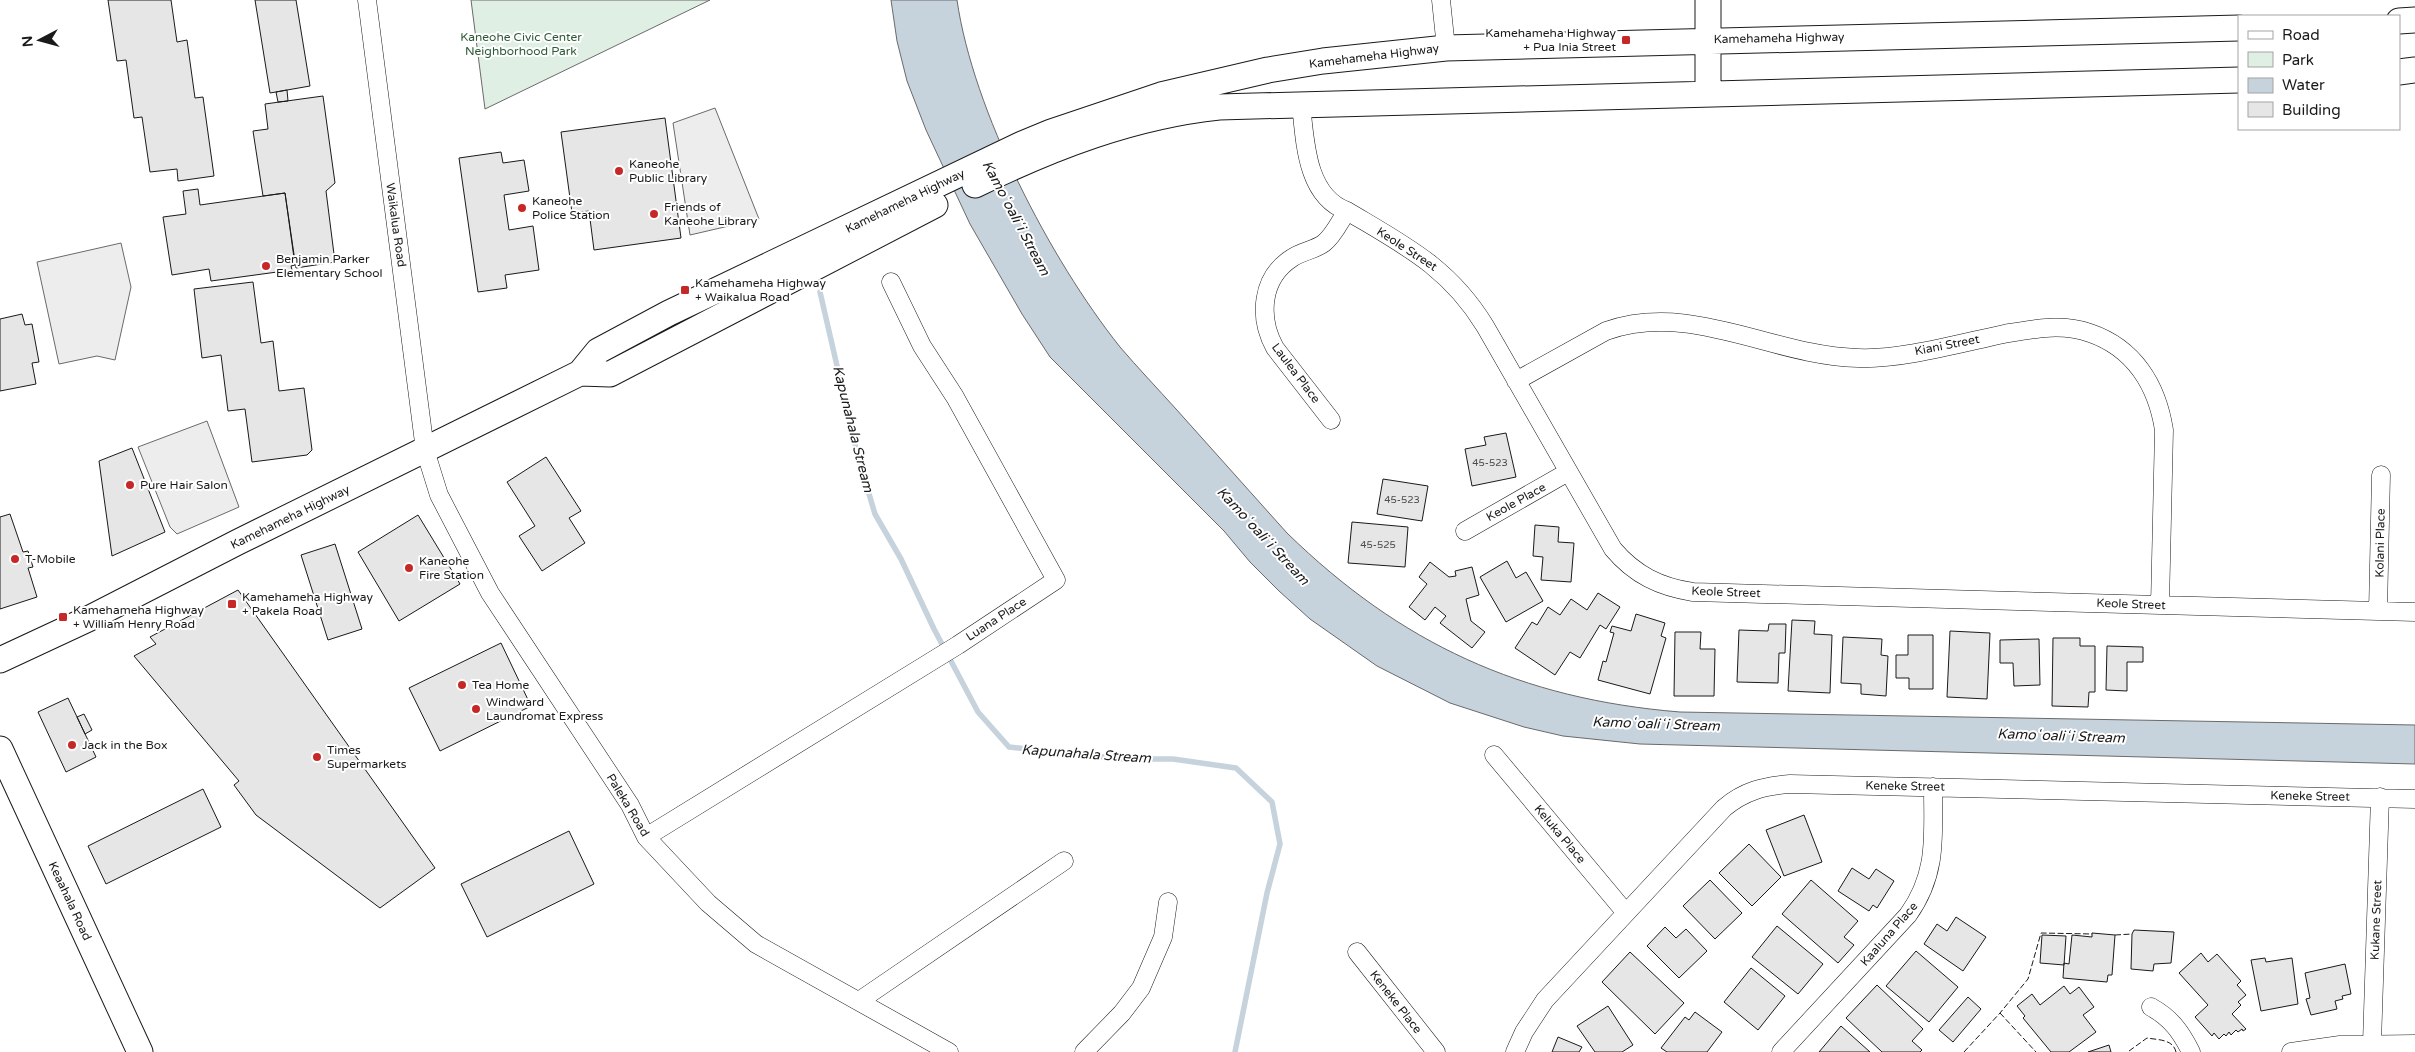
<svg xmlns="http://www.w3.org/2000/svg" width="2415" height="1052" font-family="'Varela Round',sans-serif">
  <rect width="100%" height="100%" fill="#fff"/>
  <path fill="#e0efe3" stroke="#6a6a6a" d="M471,0H710L485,109Z"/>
  <path fill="#ededed" stroke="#6a6a6a" d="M715,108L759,219L690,235L673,123Z
    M121,243L131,287L115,360L97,356L59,364L37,262Z
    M207,421L239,507L177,534L170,527L138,447Z"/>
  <path fill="#c6d2dc" stroke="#6a6a6a" d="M891,0H957C973,111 1050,259 1120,347C1138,368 1157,388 1176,409C1213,450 1250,492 1287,533C1401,644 1521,699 1680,712L2415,725V764L1640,744L1563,736L1524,727L1450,703L1377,666L1310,619L1279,591L1250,562L1224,531L1050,357L1022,314L970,224L926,130L907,81L897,41Z"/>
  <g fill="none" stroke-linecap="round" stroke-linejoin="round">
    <path stroke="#c6d2dc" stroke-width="5.5" d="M820,292L858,457L875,514L901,559L934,629L978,712L1009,747L1123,759H1173L1236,768L1272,802L1280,844L1267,893L1235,1052"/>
  </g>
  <path fill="#e6e6e6" stroke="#1a1a1a" d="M108,0H171L177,42L187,40L195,98L203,97L214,176L178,181L177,169L150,172L142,117L134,118L126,60L117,61Z
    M255,0H296L310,86L270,93Z
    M287,90L288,101L278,102L276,92Z
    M323,96L335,183L326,191L335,262L296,268L285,193L263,196L253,131L268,129L265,104Z
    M665,118L681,238L594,250L589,211L572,213L561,132Z
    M501,152L503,163L524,160L529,191L504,195L509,230L533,226L539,270L505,275L507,288L478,292L459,158Z
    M198,189L200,205L285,193L295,265L291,266L292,270L211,281L209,269L172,275L163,217L186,214L183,191Z
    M253,282L261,343L273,341L279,391L304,388L312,450L307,455L252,462L245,409L228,411L221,355L202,358L194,289Z
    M22,314L25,325L32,324L39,362L32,363L36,384L0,391V319Z
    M1506,433L1516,477L1472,486L1465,449L1486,445L1484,437Z
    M132,448L165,532L112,556L99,461Z
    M546,457L581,511L569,518L585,543L542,571L519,536L535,526L507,482Z
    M1383,479L1428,486L1422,521L1377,514Z
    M10,514L23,552L28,551L33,567L28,568L37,597L0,609V517Z
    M418,515L460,584L399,621L358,552Z
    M1352,522L1408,527L1405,567L1348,563Z
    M1535,525L1559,527L1558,542L1574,543L1571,582L1541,580L1543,557L1533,556Z
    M335,544L362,629L328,640L301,555Z
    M1507,561L1516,578L1526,572L1543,601L1506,622L1480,577Z
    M1430,562L1449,577L1456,576L1455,571L1472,567L1479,595L1466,599L1471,621L1485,632L1472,648L1440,623L1446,616L1435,607L1425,620L1409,607L1427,584L1419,577Z
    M238,590L435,868L380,908L256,815L234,785L239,781L134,656L156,644L150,637Z
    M1598,593L1620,607L1606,629L1600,625L1580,658L1570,652L1555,675L1515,648L1532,622L1537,625L1548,607L1560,615L1571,599L1587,610Z
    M1636,614L1665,623L1661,636L1666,638L1650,694L1598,680L1603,661L1606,662L1614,633L1610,632L1612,626L1631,631Z
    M1792,620L1815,621L1814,634L1832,635L1830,693L1788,691Z
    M1769,624H1786L1785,653H1779L1778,683L1737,682L1739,630L1768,631Z
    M1950,631L1990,633L1987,699L1947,697Z
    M1675,632H1701L1700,649H1715L1714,696H1674Z
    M1908,635H1933V689H1909V678H1896V655H1908Z
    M1843,637L1882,639L1881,655L1888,656L1886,696L1861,694V684L1841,683Z
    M2053,638H2080V646H2095V692H2089L2088,707L2052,706Z
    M2039,639L2040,685L2014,686L2013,663H2000V640Z
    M501,643L531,706L440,751L409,688Z
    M2107,646L2143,647V662H2127V691L2106,690Z
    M68,698L96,757L66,772L38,712Z
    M84,714L92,730L85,734L77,717Z
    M203,789L221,827L106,884L88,846Z
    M1804,815L1822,862L1784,876L1766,830Z
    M569,831L594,884L487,937L461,884Z
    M1749,844L1781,877L1752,906L1719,873Z
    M1852,868L1869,879L1876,869L1894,881L1877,908L1873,905L1869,911L1838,891Z
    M1710,880L1742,913L1715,939L1683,906Z
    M1811,880L1858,921L1844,937L1854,945L1838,963L1782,914Z
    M1956,917L1986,937L1963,971L1924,944L1937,924L1947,931Z
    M1777,926L1823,964L1798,994L1752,957Z
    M1665,927L1676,938L1686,929L1707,951L1679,978L1647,946Z
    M2134,930L2174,932L2171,963L2154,964L2153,971L2131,969L2132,934Z
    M2092,933L2115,935L2112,975H2108L2107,982L2063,978L2064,963L2069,964L2072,935L2092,937Z
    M2042,935L2066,936L2064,965L2040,963Z
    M1916,951L1958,987L1929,1022L1886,986Z
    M1630,952L1684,1003L1655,1034L1602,982Z
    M2201,953L2208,962L2217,954L2241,981L2237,985L2246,995L2238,1002L2241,1005L2232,1014L2246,1029L2243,1031L2242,1029L2238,1032L2236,1030L2231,1035L2229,1032L2226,1036L2224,1034L2219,1039L2214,1033L2212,1036L2195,1017L2208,1005L2179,973Z
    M2265,958L2266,962L2292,958L2298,1004L2261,1011L2251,960Z
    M2345,964L2351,994L2342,996L2343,999L2335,1001L2337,1009L2311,1015L2306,999L2310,998L2305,973Z
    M1751,968L1785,996L1758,1030L1724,1002Z
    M1877,985L1923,1029L1912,1041L1922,1050L1920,1052H1882L1846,1018Z
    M2064,986L2070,994L2079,987L2094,1007L2083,1015L2096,1032L2069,1052H2051L2023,1018L2025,1016L2017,1006L2032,994L2040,1005Z
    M1968,997L1981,1009L1953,1042L1939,1030Z
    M1608,1006L1633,1045L1622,1052H1595L1577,1026Z
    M1695,1012L1722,1032L1707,1052H1667L1661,1048L1685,1017L1689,1020Z
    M1841,1026L1870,1052H1819Z
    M1558,1037L1582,1047L1579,1052H1552Z
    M2109,1045L2111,1052H2088Z"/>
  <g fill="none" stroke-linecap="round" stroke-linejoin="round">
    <defs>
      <path id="street" d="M367,0L425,450L439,495L490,593L630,805L646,837L708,903L756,944L949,1052
        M1441,0L1446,48
        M1301,104C1305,141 1306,196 1347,211C1404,245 1449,267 1485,326L1613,549C1635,575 1660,587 1693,592L2415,612
        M1516,381L1606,331C1692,301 1772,356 1858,358C1901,360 1961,343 2004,334C2033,329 2061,323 2090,333C2134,348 2157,385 2164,430L2160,605
        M1331,420L1275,348C1258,317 1261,278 1292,258C1302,251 1315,250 1324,243C1334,235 1340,221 1347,211
        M1465,531L1568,472
        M2378,611L2381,475
        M1494,755L1626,913
        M646,837L958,645L1056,580L955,397L922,346L891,282
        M1357,952L1436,1052
        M859,1001L1064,861
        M2151,1007C2171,1018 2181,1032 2191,1052
        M2372,1043L2380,797
        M1084,1052L1122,1013L1141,988L1163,937L1168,902
        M1515,1052L1524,1032L1545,1000L1724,808C1744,791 1764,786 1790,784L2415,799
        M1781,1052L1908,915C1938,873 1933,836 1933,787
        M2291,1052L2340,1045L2415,1044"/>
      <path id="secondary" d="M2399,21L2415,20
        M2399,72L2415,70
        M1708,94V0
        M975,185C1053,147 1133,116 1219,107L2239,80
        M580,373L610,374L935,205
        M0,660L88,619L238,542L580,373L598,351L669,313L1022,144L1051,132L1161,95L1268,70L1323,61L1446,48L2239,28
        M0,749L140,1052"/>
    </defs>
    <use href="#street" stroke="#1a1a1a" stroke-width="19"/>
    <use href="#secondary" stroke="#1a1a1a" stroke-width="27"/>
    <use href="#street" stroke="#fff" stroke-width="18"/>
    <use href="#secondary" stroke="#fff" stroke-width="25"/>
    <path stroke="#1a1a1a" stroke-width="1" stroke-dasharray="6 2.5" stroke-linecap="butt" d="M2115,935L2132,934
      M2000,1013L2036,1052
      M2129,1051L2147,1038C2158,1040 2173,1039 2176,1052
      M1964,1052L2000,1013L2028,979L2041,933L2092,934"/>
  </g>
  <g fill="#c62828" stroke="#fff" stroke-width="2">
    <rect x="1621" y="35" width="10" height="10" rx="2.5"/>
    <circle cx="619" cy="171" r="5"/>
    <circle cx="522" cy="208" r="5"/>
    <circle cx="654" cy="214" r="5"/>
    <circle cx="266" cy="266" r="5"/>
    <rect x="680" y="285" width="10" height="10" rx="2.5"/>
    <circle cx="130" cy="485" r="5"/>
    <circle cx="15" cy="559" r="5"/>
    <circle cx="409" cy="568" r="5"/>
    <rect x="227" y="599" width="10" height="10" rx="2.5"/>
    <rect x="58" y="612" width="10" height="10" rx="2.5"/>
    <circle cx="462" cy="685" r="5"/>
    <circle cx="476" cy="709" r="5"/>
    <circle cx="72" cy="745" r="5"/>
    <circle cx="317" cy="757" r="5"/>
  </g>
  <g text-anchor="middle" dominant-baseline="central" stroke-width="4" stroke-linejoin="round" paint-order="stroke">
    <g font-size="10" fill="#4d4d4d">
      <text x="1490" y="463">45-523</text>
      <text x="1402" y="500">45-523</text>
      <text x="1378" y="545">45-525</text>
    </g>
    <g font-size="12" fill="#1a1a1a" stroke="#fff" text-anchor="start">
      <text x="1616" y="33" text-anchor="end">Kamehameha Highway<tspan x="1616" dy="14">+ Pua Inia Street</tspan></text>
      <text x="629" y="164">Kaneohe<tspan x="629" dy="14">Public Library</tspan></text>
      <text x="532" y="201">Kaneohe<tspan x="532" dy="14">Police Station</tspan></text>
      <text x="664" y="207">Friends of<tspan x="664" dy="14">Kaneohe Library</tspan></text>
      <text x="276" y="259">Benjamin Parker<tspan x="276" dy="14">Elementary School</tspan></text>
      <text x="695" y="283">Kamehameha Highway<tspan x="695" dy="14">+ Waikalua Road</tspan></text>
      <text x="140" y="485">Pure Hair Salon</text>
      <text x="25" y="559">T-Mobile</text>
      <text x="419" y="561">Kaneohe<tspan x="419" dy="14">Fire Station</tspan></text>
      <text x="242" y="597">Kamehameha Highway<tspan x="242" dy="14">+ Pakela Road</tspan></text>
      <text x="73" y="610">Kamehameha Highway<tspan x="73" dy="14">+ William Henry Road</tspan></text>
      <text x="472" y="685">Tea Home</text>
      <text x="486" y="702">Windward<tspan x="486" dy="14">Laundromat Express</tspan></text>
      <text x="82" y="745">Jack in the Box</text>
      <text x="327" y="750">Times<tspan x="327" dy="14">Supermarkets</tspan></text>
    </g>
    <g font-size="12" fill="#2b5a34" stroke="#fff">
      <text x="521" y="37">Kaneohe Civic Center<tspan x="521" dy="14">Neighborhood Park</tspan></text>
    </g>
    <g font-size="12" fill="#1a1a1a" stroke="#fff">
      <text transform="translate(1779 38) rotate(-1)">Kamehameha Highway</text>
      <text transform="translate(1374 56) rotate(-7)">Kamehameha Highway</text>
      <text transform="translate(905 201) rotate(-26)">Kamehameha Highway</text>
      <text transform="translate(396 225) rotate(82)">Waikalua Road</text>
      <text transform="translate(1407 249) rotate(33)">Keole Street</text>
      <text transform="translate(1947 345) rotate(-11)">Kiani Street</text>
      <text transform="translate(1296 373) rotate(53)">Laulea Place</text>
      <text transform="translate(1516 502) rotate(-29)">Keole Place</text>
      <text transform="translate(290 517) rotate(-26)">Kamehameha Highway</text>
      <text transform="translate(2380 543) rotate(-89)">Kolani Place</text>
      <text transform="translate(1726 592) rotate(2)">Keole Street</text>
      <text transform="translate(2131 604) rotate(2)">Keole Street</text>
      <text transform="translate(996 619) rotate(-33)">Luana Place</text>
      <text transform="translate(1905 786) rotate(1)">Keneke Street</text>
      <text transform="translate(2310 796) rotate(1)">Keneke Street</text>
      <text transform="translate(628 805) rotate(59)">Paleka Road</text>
      <text transform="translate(1560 834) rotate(50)">Keluka Place</text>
      <text transform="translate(70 901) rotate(65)">Keaahala Road</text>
      <text transform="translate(2376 920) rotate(-88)">Kukane Street</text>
      <text transform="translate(1889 934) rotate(-49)">Kaaluna Place</text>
      <text transform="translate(1396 1002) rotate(52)">Keneke Place</text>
    </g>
    <g font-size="14" font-style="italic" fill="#1a1a1a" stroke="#fff">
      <text transform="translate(1016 218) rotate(62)">Kamoʻoaliʻi Stream</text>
      <text transform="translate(853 429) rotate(76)">Kapunahala Stream</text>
      <text transform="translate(1263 536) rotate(47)">Kamoʻoaliʻi Stream</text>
      <text transform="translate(1656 724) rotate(2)">Kamoʻoaliʻi Stream</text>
      <text transform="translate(2061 736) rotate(2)">Kamoʻoaliʻi Stream</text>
      <text transform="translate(1086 754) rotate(4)">Kapunahala Stream</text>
    </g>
  </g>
  <rect x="2238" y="15" width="162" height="115" fill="#ffffff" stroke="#a3a3a3"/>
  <rect x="2248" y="31" width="25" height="8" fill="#ffffff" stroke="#a3a3a3"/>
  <text x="2282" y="40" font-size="15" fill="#1a1a1a">Road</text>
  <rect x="2248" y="52" width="25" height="15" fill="#e0efe3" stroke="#a3a3a3"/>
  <text x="2282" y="65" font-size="15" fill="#1a1a1a">Park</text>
  <rect x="2248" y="78" width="25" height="15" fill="#c6d2dc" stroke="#a3a3a3"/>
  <text x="2282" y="90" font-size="15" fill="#1a1a1a">Water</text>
  <rect x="2248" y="102" width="25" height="15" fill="#e6e6e6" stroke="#a3a3a3"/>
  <text x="2282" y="115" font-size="15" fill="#1a1a1a">Building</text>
  <g transform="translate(40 40) rotate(264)" stroke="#ffffff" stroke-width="4" paint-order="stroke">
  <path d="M0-4L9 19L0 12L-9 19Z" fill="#1a1a1a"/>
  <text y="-8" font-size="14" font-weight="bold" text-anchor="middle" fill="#1a1a1a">N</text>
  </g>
</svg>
